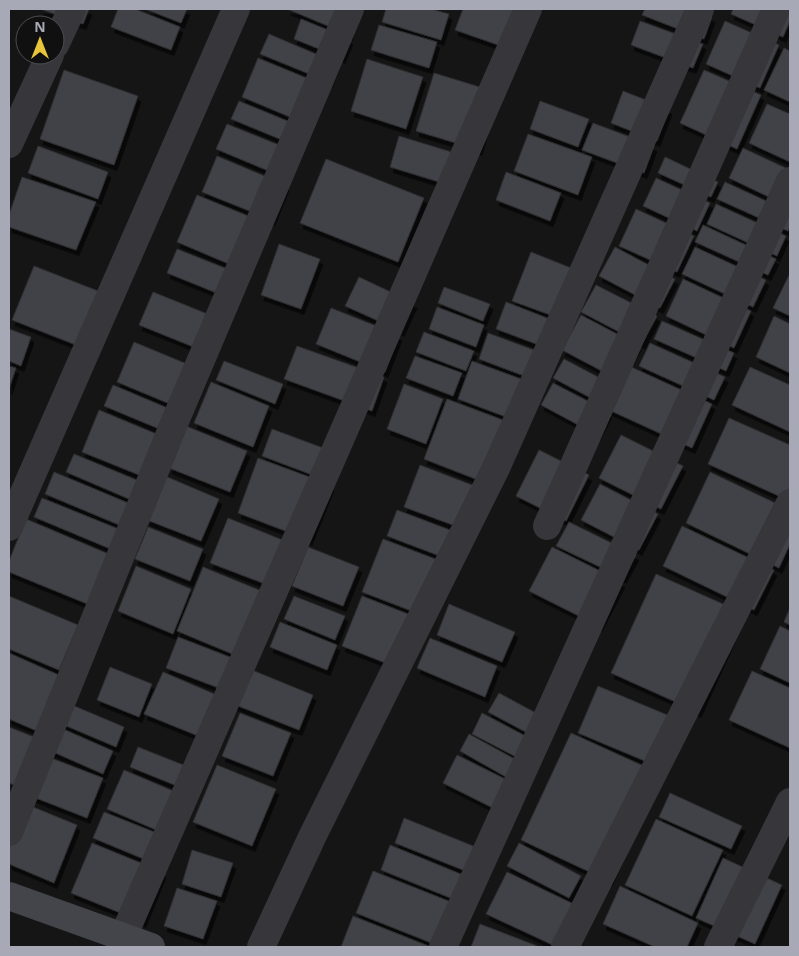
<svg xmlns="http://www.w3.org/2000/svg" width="799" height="956" font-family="'Noto Sans',sans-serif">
  <defs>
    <filter id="shadow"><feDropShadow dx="3" dy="5.5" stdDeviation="0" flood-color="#0009"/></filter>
  </defs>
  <rect width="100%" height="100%" fill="#151516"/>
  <path fill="#414246" stroke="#2f2f32" filter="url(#shadow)" d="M40,9H89L83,24Z
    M118,9H135L180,27L171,50L111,27Z
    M145,9H187L181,23Z
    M287,9H351L350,35Z
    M386,9H431L449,14L441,40L382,22Z
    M463,9H517L504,47L455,30Z
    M645,9H689L712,17L704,39L642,15Z
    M733,9H790V21L783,37L731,14Z
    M301,19L350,39L342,58L294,39Z
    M640,21L703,44L693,68L631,45Z
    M725,21L779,45L760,88L706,64Z
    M379,25L437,42L429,68L371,50Z
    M269,34L337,63L329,82L260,54Z
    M784,48L790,51V102L764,90Z
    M258,58L326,86L309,125L242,97Z
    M367,59L423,77L406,129L351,111Z
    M64,70L138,96L114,165L40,139Z
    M704,70L761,95L737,149L680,123Z
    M434,73L496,92L479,150L416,131Z
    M623,91L669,109L657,141L611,123Z
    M239,101L307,129L299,147L231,119Z
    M540,101L589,119L578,147L530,129Z
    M767,104L790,114V162L749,143Z
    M593,123L654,146L644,173L582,150Z
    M227,124L294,151L283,177L216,149Z
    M528,134L592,157L578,195L514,171Z
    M399,136L458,154L449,185L390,167Z
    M38,146L108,172L98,199L28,173Z
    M743,148L790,170V207L729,178Z
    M217,156L286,185L272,220L202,192Z
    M665,157L718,182L711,197L658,173Z
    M326,159L424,198L398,262L300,223Z
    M506,172L561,193L550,221L496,200Z
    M22,177L96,202L76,250L9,227V215Z
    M656,178L710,203L697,231L643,206Z
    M725,182L790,212V227L788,231L717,199Z
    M197,195L263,222L243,270L177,242Z
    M716,204L786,236L777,256L707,224Z
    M636,209L694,236L677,272L619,246Z
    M703,225L776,259L768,275L695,242Z
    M279,244L320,259L301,309L261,295Z
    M615,247L675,279L660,308L599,276Z
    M695,247L766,280L753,307L682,274Z
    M177,249L245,276L234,300L167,273Z
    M531,252L586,274L567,321L512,301Z
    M34,266L116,298L94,352L12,320Z
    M790,273V316L773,308Z
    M359,277L414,303L401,331L345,306Z
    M683,279L751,311L734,348L666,316Z
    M596,285L657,316L642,344L581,312Z
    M444,287L490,304L483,321L438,303Z
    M153,292L225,321L211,354L139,325Z
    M506,302L565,325L555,351L496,329Z
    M437,307L484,325L476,347L429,329Z
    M331,308L399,335L385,372L316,344Z
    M581,315L638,345L619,380L562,350Z
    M774,316L790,324V373L756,357Z
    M662,321L734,353L726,371L654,339Z
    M9,329L31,337L21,366L9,361Z
    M424,332L474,351L466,371L416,352Z
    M488,333L553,357L543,383L479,359Z
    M134,342L199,369L182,409L117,382Z
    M650,343L725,377L714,400L639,366Z
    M297,346L384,377L372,411L284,379Z
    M415,356L462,373L453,396L406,378Z
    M564,359L617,387L606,406L553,378Z
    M224,361L283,384L275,404L216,380Z
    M472,361L532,383L517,421L458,399Z
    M9,366L16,368L9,389Z
    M629,366L712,404L692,448L609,410Z
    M750,367L790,385V432L732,405Z
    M211,382L269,406L253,447L194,423Z
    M553,383L609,412L597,435L541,405Z
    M404,384L443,399L426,444L387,429Z
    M113,385L177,412L169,433L104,406Z
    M447,399L519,426L496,487L424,459Z
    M99,410L166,438L149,479L82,452Z
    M729,418L790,445V501L708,464Z
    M186,426L247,451L230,492L169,468Z
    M272,429L342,455L331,482L262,456Z
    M621,435L683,466L661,509L599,478Z
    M539,450L589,475L566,521L516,496Z
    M74,454L144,483L136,502L66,472Z
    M258,458L331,485L309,540L238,513Z
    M420,465L485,490L469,531L404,507Z
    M54,472L133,505L124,527L45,494Z
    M710,472L790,510V544L779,568L686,523Z
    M165,476L219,499L201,541L147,520Z
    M600,484L658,514L639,550L581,520Z
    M42,498L121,530L113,550L34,517Z
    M397,510L463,535L453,561L387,536Z
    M228,518L290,543L273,587L210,563Z
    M26,519L111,555L90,605L9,572V561Z
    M569,522L636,555L623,578L556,546Z
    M682,526L774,570L754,610L663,566Z
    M148,527L203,549L190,581L135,559Z
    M383,539L451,565L430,618L362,592Z
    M308,547L359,567L343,606L292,586Z
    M552,547L622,582L599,626L529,591Z
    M136,566L191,589L173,634L118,611Z
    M203,567L269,594L242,658L177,631Z
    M656,574L743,613L698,712L611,673Z
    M9,596L78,625L59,670L9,649Z
    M294,596L345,616L335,640L284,619Z
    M362,596L421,619L401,669L342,646Z
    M449,604L515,632L502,662L437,635Z
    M790,608V625L784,622Z
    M280,622L337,645L327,670L270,647Z
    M780,626L790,631V683L760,669Z
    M178,637L235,659L224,690L166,668Z
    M430,638L497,666L485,697L417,668Z
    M9,653L61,676L37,731L9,719Z
    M110,667L152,684L139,717L97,700Z
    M247,668L313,695L299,730L233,704Z
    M752,671L790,688V748L729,720Z
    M163,672L226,699L208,740L144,714Z
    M598,686L684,722L664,769L578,733Z
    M499,693L547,719L537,738L488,712Z
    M65,702L124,727L116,747L57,722Z
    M240,713L291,733L273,776L222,756Z
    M482,713L533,740L522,760L472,734Z
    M54,725L113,751L103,774L44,748Z
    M9,727L34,737L14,785L9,783Z
    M571,733L659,773L609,881L521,840Z
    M469,734L522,763L513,781L460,751Z
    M138,747L191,768L182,788L130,767Z
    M38,753L103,778L87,818L23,793Z
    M457,755L513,783L499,811L443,783Z
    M217,765L276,789L252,846L193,822Z
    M124,770L178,793L161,832L107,809Z
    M670,793L742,826L731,849L659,817Z
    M21,802L77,825L54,883L9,864V832Z
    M104,812L174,840L163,867L93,838Z
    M404,818L478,848L468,872L395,843Z
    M656,819L723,850L692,916L625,885Z
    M92,843L163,872L143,922L71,893Z
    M519,843L581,876L569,898L507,866Z
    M390,845L463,875L453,899L381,870Z
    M192,850L233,863L221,897L182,884Z
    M723,858L782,885L755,944L696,918Z
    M373,871L451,902L434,944L356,913Z
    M507,872L586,910L557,947L486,914Z
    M620,886L698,923L687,947H655L603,924Z
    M177,888L217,901L203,939L164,926Z
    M353,916L431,947H341Z
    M480,924L540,947H471Z"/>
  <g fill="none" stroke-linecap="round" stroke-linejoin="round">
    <path stroke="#36363b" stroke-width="28" d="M55,45L72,9
      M9,144L50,55
      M547,526L776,9
      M9,527L236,9
      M9,832L173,426L350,9
      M123,937L528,9
      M261,947L313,835L496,468L700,9
      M443,947L790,181
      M565,947L790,503
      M718,947L790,802"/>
    <path stroke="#44454b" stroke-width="28" d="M9,896L151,947"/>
  </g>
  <rect width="799" height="956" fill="none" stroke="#a7aab6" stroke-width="20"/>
  <g transform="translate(40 40)"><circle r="24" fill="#101011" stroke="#4c4e53"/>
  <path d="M0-4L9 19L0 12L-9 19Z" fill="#e8c53b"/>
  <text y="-8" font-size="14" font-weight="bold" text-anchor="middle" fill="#a7aab6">N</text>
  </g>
</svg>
